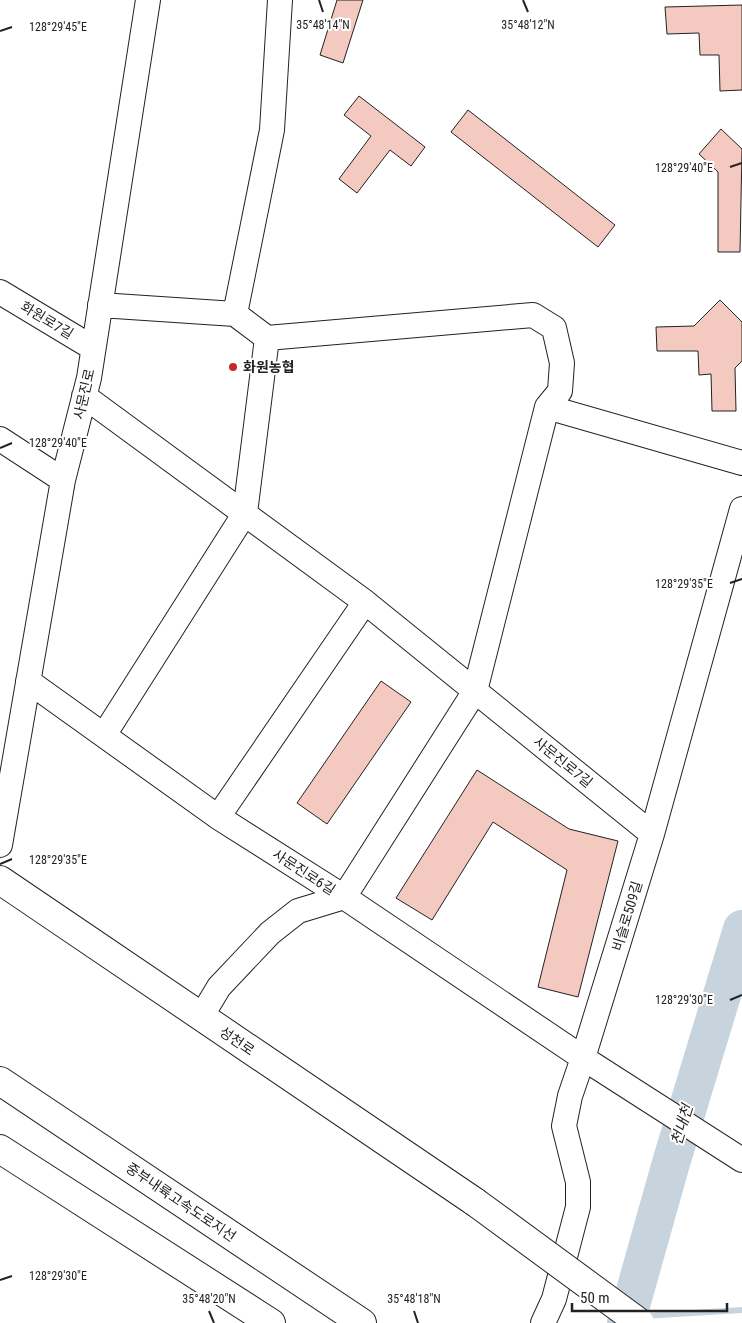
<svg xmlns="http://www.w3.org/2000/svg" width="742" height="1323" font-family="'Roboto Condensed','Noto Sans KR',sans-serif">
  <rect width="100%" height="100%" fill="#fff"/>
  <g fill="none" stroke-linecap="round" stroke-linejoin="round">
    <path stroke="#c7d3dd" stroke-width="6" d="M643,1316L742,1310"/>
    <path stroke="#c7d3dd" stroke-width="38" d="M626,1323L671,1163L742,929"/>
  </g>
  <path fill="#f3c9c0" stroke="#222" d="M337,0H363L343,63L320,55Z
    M742,5V90L720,91L719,55H700L699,33L667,34L665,7Z
    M359,96L425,147L411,166L390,150L357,193L339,179L371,136L344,115Z
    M468,110L615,225L598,247L451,132Z
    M721,129L742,149L740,252H718V172L699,154Z
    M720,300L742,322V361L735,368L736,411H712L711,374L699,375L698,351H657L656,327L694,326Z
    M381,681L411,702L327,824L297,803Z
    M477,770L569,829L618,841L578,997L538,987L567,870L493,822L432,920L396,898Z"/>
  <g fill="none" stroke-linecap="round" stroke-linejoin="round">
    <defs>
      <path id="minor" d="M0,292L93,348
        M100,305L235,314L267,338L533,315L554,328L562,363L560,391L547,407L475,691L344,897L298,911L270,933L219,987L201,1017
        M235,314L272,130L280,0
        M84,396L365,602
        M547,407L742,463
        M0,439L63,480
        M28,681L218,817L344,897L583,1058L742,1160
        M104,735L245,513L267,338
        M218,817L365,602L652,834
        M0,845L63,480L89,378L148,0
        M543,1323L554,1299L578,1207V1182L564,1126L570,1096L583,1058L652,834L742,509"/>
      <path id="major" d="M0,880L475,1202"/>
      <path id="highway" d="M0,1081L362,1323
        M0,1149L271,1323"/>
    </defs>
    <use href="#minor" stroke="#222" stroke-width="26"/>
    <use href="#major" stroke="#222" stroke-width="30"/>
    <use href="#highway" stroke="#222" stroke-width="30"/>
    <use href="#minor" stroke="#fff" stroke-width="24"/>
    <use href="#major" stroke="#fff" stroke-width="28"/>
    <use href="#highway" stroke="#fff" stroke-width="28"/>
    <defs>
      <path id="major-bridge" d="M475,1202L640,1323"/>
    </defs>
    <use href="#major-bridge" stroke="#222" stroke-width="30" stroke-linecap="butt"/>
    <use href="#major-bridge" stroke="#fff" stroke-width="28"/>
  </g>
  <path fill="none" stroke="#222" stroke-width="2" d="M319,0L323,12M523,0L528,12M0,31L12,27M730,167L742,163M0,448L12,443M730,583L742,579M0,864L12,859M730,1000L742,995M0,1280L12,1276M209,1311L214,1323M414,1311L418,1323"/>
  <circle fill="#c62828" stroke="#fff" stroke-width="2" cx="233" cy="367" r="5"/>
  <g text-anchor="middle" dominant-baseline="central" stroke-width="4" stroke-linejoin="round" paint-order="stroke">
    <g font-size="14" fill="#222" stroke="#fff">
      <text transform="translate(47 320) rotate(31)">화원로7길</text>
      <text transform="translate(84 394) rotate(-77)">사문진로</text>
      <text transform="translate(563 762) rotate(39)">사문진로7길</text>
      <text transform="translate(304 872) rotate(33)">사문진로6길</text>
      <text transform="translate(627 916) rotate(-73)">비슬로509길</text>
      <text transform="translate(237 1041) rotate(34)">성천로</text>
      <text transform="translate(181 1202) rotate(34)">중부내륙고속도로지선</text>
    </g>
    <g font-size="14" font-weight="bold" fill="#222" stroke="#fff" text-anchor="start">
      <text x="243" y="367">화원농협</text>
    </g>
    <g font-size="15" font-style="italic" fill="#222" stroke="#fff">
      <text transform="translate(682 1125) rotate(-73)">천내천</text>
    </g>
  </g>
  <g font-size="12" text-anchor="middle" fill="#222" stroke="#fff" stroke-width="4" stroke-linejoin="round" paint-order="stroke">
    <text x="323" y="29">35°48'14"N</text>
    <text x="528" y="29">35°48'12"N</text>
    <text x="58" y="31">128°29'45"E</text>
    <text x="684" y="172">128°29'40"E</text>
    <text x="58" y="447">128°29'40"E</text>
    <text x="684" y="588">128°29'35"E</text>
    <text x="58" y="864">128°29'35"E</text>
    <text x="684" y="1004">128°29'30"E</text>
    <text x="58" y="1280">128°29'30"E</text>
    <text x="209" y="1303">35°48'20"N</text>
    <text x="414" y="1303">35°48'18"N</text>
  </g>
  <path d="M572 1303v8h155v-8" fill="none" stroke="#222222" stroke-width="2.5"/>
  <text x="580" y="1303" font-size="15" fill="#222222" stroke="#ffffff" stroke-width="4" paint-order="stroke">50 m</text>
</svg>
